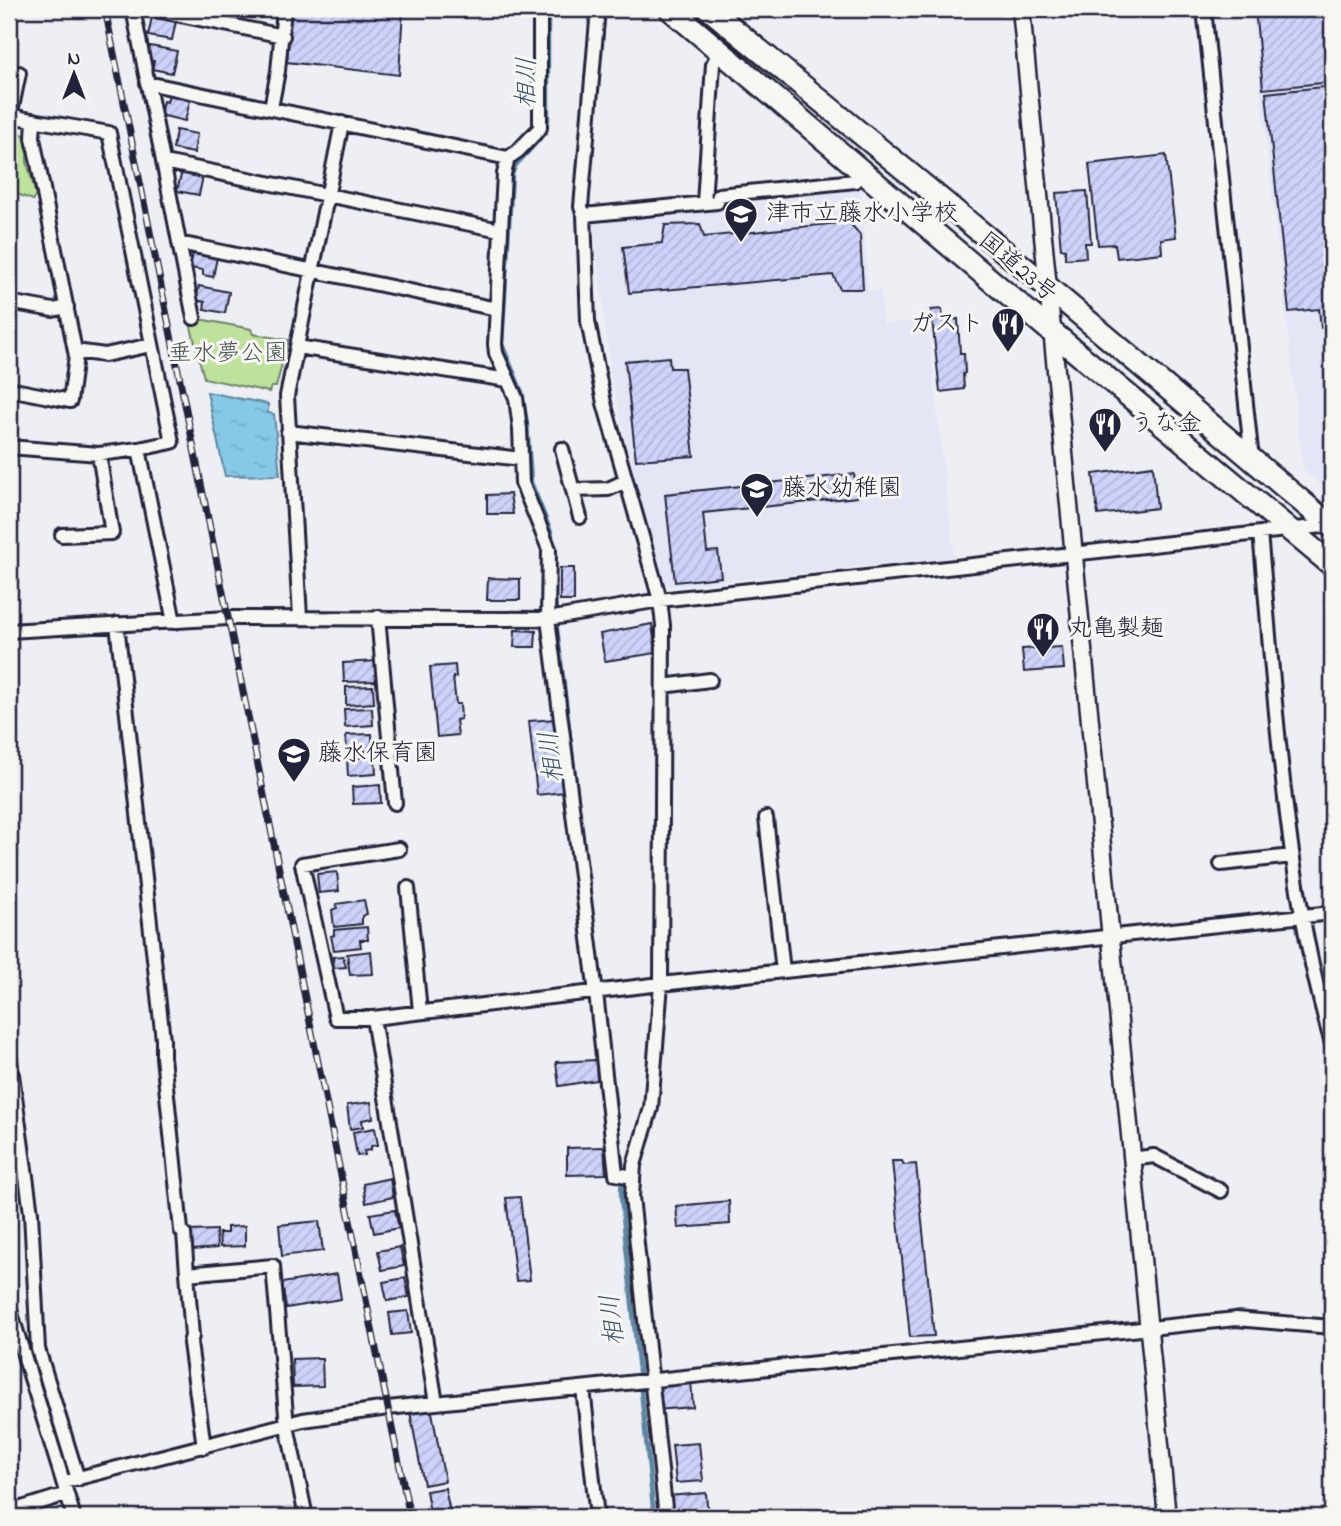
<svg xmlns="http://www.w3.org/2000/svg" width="1341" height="1526" font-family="'Indie Flower','Klee One',sans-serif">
  <defs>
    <pattern id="water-ripples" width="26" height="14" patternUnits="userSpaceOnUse" patternTransform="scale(1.75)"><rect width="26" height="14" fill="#85c9e7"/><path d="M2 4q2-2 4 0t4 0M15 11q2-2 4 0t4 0" fill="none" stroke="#73acc7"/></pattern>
    <pattern id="building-hatch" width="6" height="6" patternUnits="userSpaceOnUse" patternTransform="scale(1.75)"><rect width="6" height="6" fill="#ced2fa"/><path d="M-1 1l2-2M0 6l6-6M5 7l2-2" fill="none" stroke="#b1b4d7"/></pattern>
  </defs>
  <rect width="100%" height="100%" fill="#eeeff4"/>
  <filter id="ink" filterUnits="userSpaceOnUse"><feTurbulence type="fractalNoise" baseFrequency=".0143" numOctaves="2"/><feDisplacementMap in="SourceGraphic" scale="14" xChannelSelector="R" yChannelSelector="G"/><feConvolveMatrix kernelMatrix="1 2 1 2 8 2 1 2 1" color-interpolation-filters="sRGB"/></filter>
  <g filter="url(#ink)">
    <path fill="#e4e6f6" d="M1251,9H1332V496L1303,469Z
      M856,187L862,191L868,291L881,290L883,324L927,319L954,557L670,587L663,582L651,534L640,503L611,376L594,226L597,222L724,210V199Z"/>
    <path fill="#bee29c" stroke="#70826c" stroke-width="2" d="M12,123L16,124L18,131L27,138V162L36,195L33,200L9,191V148Z
      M194,318L251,329L253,334L288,340L276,387H271L269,392L204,378L189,319Z"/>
    <path fill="url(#water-ripples)" stroke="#5d86a2" stroke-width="2" d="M207,392L268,404V413L274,414L280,475L225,476Z"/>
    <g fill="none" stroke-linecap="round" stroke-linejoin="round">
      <path stroke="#5d86a2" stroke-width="4.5" d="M548,9V120L539,140L515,166L512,175L502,344L522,392L527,424L531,482L551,532L554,547
        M555,583L556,621L622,1163L621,1197L654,1517"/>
    </g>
    <path fill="url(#building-hatch)" stroke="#22223b" stroke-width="2" d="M291,9H403L399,75L287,62Z
      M1255,9H1332V82L1263,89Z
      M152,17L176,21L172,40L148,36Z
      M150,46L177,51L172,73L152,69L154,61L147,60Z
      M1332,86V327L1321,328L1319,309L1289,312L1266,93Z
      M169,94L190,101L185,121L160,115L163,101L167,102Z
      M176,130L197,134L194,153L173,149Z
      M1166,155L1176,237L1161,239L1162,253L1117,258L1115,244L1098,245L1089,164Z
      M182,171L203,176L199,195L177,191Z
      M1087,191L1091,243H1085L1086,257L1065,259V249H1061L1056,193Z
      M849,222L860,235L863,289H840L833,275L629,293L623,247L662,243L665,225L700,224L704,237Z
      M193,253L217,257L213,277L203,275V270L190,268Z
      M199,286L229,292L225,313L204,309L205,302L196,300Z
      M942,309L943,321L958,319L960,353H964L965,373L963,374L964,389L940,392L931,310Z
      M669,357L670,368H684L694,456L636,460L625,361Z
      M1153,466L1157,508L1098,515L1093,474Z
      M854,474L857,497L703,513L707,552L718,551L721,577L675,582L665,494Z
      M510,494L513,514H487V495Z
      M560,568H574V601H560Z
      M488,578L520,579V600H487Z
      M652,624L656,653L605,661L600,634Z
      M515,630L536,631L535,647H514Z
      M1062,647L1064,669L1024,672L1022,649Z
      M378,661L379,681L344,682L343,663Z
      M455,665L456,677H453L456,704H460L461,719L456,720L458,735L437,737L430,667Z
      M373,686L374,703L346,705V687Z
      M372,708L373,725L345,727L344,709Z
      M556,719L564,792L537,795L529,721Z
      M372,734L373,751L347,752L346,735Z
      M375,757L376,774L348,776L347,758Z
      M380,785L381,803L353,804L352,787Z
      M337,872L339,891L319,893L317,874Z
      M364,900L367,914L362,916V924L334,927L332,910L337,908L336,904Z
      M367,927L368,940H360L361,947L334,950L331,936L334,935V930Z
      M371,951L373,974L350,975L347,954Z
      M343,956L346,967L334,968L333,957Z
      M596,1060L597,1080L559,1086L556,1062Z
      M371,1102L373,1118L362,1120L363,1127L350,1129L347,1105Z
      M375,1128L378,1145L371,1146V1150L364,1151L365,1155L357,1156L353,1132Z
      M604,1147L606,1174L567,1175V1148Z
      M892,1161H902L904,1165L916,1164L934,1336L910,1337Z
      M390,1178L393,1197L366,1203L363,1184Z
      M520,1197L530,1280L516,1281L506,1198Z
      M729,1201L730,1224L678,1228L676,1206Z
      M395,1210L399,1228L374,1233L370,1214Z
      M319,1221L323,1251L282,1256L279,1225Z
      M245,1226V1246L220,1247L219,1233H227V1227Z
      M216,1230L217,1248L192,1250L190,1231Z
      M400,1247L404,1266L382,1270L378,1251Z
      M337,1274L341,1299L286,1308L282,1283Z
      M405,1278L409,1297L387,1301L383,1282Z
      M408,1311L411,1333L392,1335L389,1313Z
      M322,1358L323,1386L293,1387L292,1359Z
      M691,1380L693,1407L655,1410L652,1384Z
      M431,1407L445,1481L424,1485L410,1412Z
      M699,1443L703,1481L676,1483L672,1445Z
      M445,1488L451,1517H431L426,1491Z
      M706,1493L708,1517H669L667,1496Z"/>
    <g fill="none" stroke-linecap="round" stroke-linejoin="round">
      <defs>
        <path id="minor" d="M133,9L194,318
          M151,9L283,36
          M540,9V128L518,151L508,158L504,174L495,344L496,353L516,398L520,429L522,483L549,549L548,619L596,993L616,1174L633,1177
          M598,9L581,207L584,215L588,321L604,403L660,600L663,625L661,984L651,1108L634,1165L632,1197L666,1517
          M1204,9L1252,460
          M147,83L508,158
          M271,108L278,71L284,9
          M11,113L21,118L109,133L172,442L139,449
          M9,122L19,73
          M164,162L500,230
          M704,203L713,64L720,51
          M584,215L717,202L719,195L855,181
          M179,243L497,309
          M9,302L53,310L67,307
          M297,347L508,380
          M75,351L105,355L151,345
          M9,389L70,401L76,356L33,138L34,120
          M288,432L521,459
          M9,447L99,454L139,449L174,622
          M562,449L580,517
          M573,490L608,489L626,481
          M1260,533C1276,705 1284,878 1332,1044
          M62,535L112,533L99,454
          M300,617L287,396L342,123
          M378,617L395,803
          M117,624L163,1040V1057L181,1230L184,1234L192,1336L190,1343L204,1447
          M9,631L228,618L548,619L660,600L1332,525
          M663,686L710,680
          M766,818L783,971
          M399,849L302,864L336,1018H373L661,984L1332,913
          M1221,864L1292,856
          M408,888L420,1011
          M373,1018L436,1403
          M9,1053L31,1213L38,1349L78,1479
          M1132,1159L1154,1156L1221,1191
          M187,1274L273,1266L287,1426L306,1517
          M9,1307L74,1517
          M583,1388L597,1517
          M63,1482L303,1420L388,1408L1236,1319L1332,1327
          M9,1512L67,1494"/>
        <path id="tertiary" d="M1021,9L1167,1517"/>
        <path id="trunk" d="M670,9L1052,332L1332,565
          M709,9L1050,289L1332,527"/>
      </defs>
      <use href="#minor" stroke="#22223b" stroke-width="18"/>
      <use href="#tertiary" stroke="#22223b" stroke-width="21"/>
      <use href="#trunk" stroke="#22223b" stroke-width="26"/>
      <use href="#minor" stroke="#f6f6f2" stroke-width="12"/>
      <use href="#tertiary" stroke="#f6f6f2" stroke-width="16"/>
      <use href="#trunk" stroke="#f6f6f2" stroke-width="21"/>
      <defs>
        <path id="rail" d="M105,9L410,1517"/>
      </defs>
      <use href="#rail" stroke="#22223b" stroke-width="7"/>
      <use href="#rail" stroke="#f6f6f2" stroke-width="4.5" stroke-dasharray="13" stroke-linecap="butt"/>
    </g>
  </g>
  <defs>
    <symbol id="school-pin" viewBox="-11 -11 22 30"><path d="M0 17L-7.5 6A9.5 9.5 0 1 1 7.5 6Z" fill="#22223b" stroke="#f6f6f2"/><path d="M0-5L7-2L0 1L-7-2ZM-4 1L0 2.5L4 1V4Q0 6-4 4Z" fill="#fff"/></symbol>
    <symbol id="restaurant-pin" viewBox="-11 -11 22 30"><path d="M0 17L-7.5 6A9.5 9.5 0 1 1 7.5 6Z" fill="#22223b" stroke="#f6f6f2"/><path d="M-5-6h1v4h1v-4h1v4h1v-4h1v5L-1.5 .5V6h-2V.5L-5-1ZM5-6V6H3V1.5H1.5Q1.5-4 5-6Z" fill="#fff"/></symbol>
  </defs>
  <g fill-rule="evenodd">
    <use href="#school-pin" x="722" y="195" width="38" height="52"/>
    <use href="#restaurant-pin" x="989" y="305" width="38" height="52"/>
    <use href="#restaurant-pin" x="1086" y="405" width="38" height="52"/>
    <use href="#school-pin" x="738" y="470" width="38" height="52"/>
    <use href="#restaurant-pin" x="1024" y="610" width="38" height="52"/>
    <use href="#school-pin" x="275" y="735" width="38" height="52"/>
  </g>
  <g text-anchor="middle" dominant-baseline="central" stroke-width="6" stroke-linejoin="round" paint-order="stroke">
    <g font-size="24" fill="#22223b" stroke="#f6f6f2" text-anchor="start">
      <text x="766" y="214">津市立藤水小学校</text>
      <text x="984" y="324" text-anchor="end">ガスト</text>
      <text x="1130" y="424">うな金</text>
      <text x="782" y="489">藤水幼稚園</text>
      <text x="1068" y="629">丸亀製麺</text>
      <text x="318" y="754">藤水保育園</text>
    </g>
    <g font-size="24" fill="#22223b" stroke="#f6f6f2">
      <text transform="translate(1017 268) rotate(40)">国道23号</text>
    </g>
    <g font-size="24" fill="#495253" stroke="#f6f6f2">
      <text x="228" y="354">垂水夢公園</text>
    </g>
    <g font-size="26" font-style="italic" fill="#40546f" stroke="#f6f6f2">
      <text transform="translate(528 83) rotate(-89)">相川</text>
      <text transform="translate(553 757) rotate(-97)">相川</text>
      <text transform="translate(614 1320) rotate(-96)">相川</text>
    </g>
  </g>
  <rect width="1341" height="1526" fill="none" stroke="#f6f6f2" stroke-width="35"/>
  <rect x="18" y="18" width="1306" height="1491" fill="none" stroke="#22223b" stroke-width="2.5" filter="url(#ink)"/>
  <g transform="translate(74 74)" stroke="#f6f6f2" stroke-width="5" paint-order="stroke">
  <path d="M0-5L12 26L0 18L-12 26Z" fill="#22223b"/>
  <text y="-10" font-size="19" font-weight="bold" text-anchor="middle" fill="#22223b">N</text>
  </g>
</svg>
